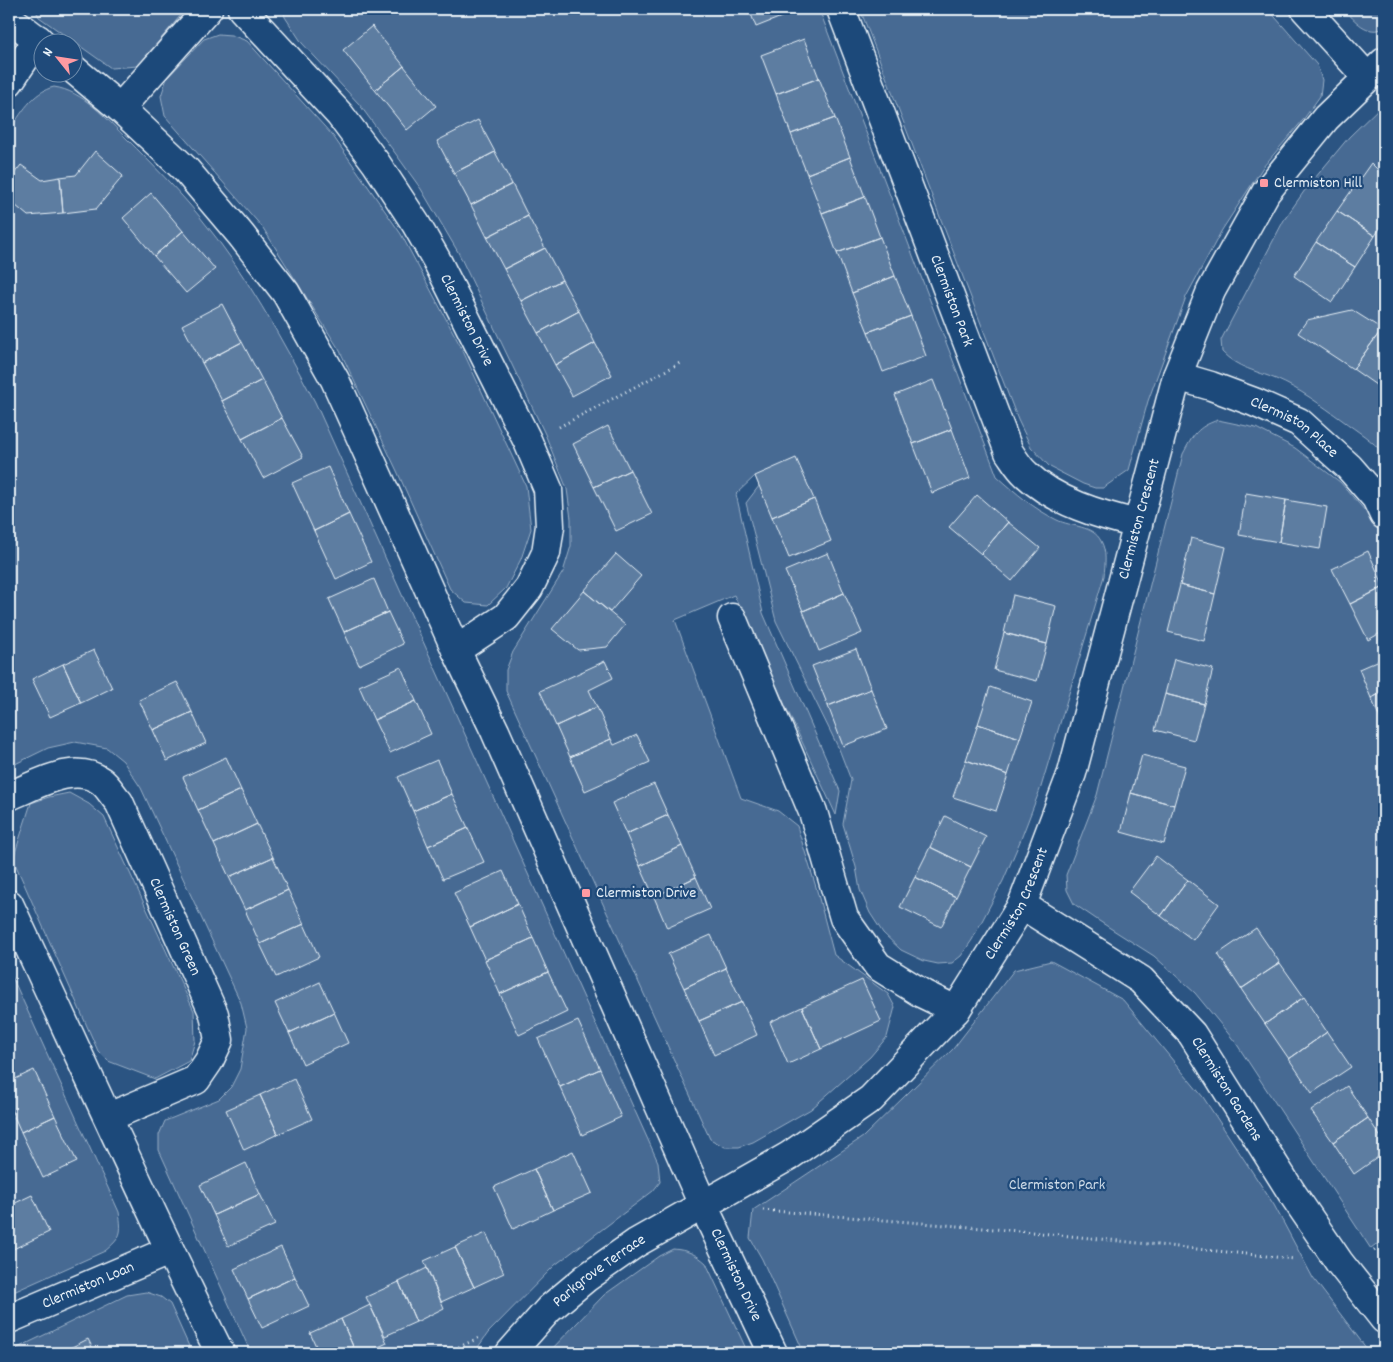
<svg xmlns="http://www.w3.org/2000/svg" width="1393" height="1362" font-family="Dekko,sans-serif">
  <rect width="100%" height="100%" fill="#2b5482"/>
  <filter id="ink" filterUnits="userSpaceOnUse"><feTurbulence type="fractalNoise" baseFrequency=".02" numOctaves="2"/><feDisplacementMap in="SourceGraphic" scale="10" xChannelSelector="R" yChannelSelector="G"/><feConvolveMatrix kernelMatrix="1 2 1 2 8 2 1 2 1" color-interpolation-filters="sRGB"/></filter>
  <g filter="url(#ink)">
    <path fill="#476b93" stroke="#98aec6" d="M35,9H186L138,66L111,68L39,17Z
      M283,9H819L997,476C1016,493 1034,509 1057,520C1071,527 1093,525 1101,541C1107,552 1105,564 1104,576L1041,787L1021,839L1003,881L972,940L961,956L952,963L938,964L924,961L901,950L883,933L870,913L860,890L856,867L843,824L851,780L839,749L776,621L746,503L759,486L755,476L736,494L763,613L840,791L836,815L734,595L675,620L741,798L778,811L797,826L816,887L834,955L888,994L895,1007L887,1037L870,1057L811,1109L753,1142L739,1147H725L710,1139L506,691V670L513,652L563,572L571,546V519L567,489L545,434L458,252L421,189L398,157L359,104L302,43L285,17Z
      M860,9H1268L1317,65L1322,80L1320,96L1303,120L1263,167L1222,230L1186,297L1148,401L1129,470L1103,488H1095L1083,484L1050,467L1031,447L1018,420Z
      M1344,9H1384V28C1367,36 1355,21 1344,9Z
      M218,34L231,35L247,41L333,136L401,234L462,349L526,486L531,529L521,559L506,588L488,605L466,603L450,589L397,471L340,351L263,228L165,116L161,96L167,78L204,39Z
      M54,87C83,91 107,119 127,139C152,164 178,190 200,217C246,273 281,338 315,402L658,1162L660,1182L653,1191L555,1265L488,1333L474,1353H251L159,1150V1135L165,1121L219,1099L231,1087L240,1069L247,1028L241,1003L141,788L123,761L107,748L75,742L48,748L9,767V508L12,500L9,499V131C21,114 32,92 54,87Z
      M1384,103V454C1372,440 1357,431 1342,420C1321,405 1300,389 1276,379C1257,371 1237,368 1222,352L1221,340L1284,220L1305,190L1349,137Z
      M1218,420L1256,428L1295,448L1340,482L1373,520L1384,537V1239L1371,1249L1236,1043L1195,993L1154,956L1099,921L1074,904L1067,890L1066,875L1097,795L1183,454C1193,435 1197,427 1218,420Z
      M69,793L89,804L104,817L194,1011L195,1041L189,1061L155,1079L108,1061L98,1051L13,859L31,803L49,797Z
      M1051,961L1123,1000L1203,1097L1274,1205L1313,1278L1370,1353H804L762,1259L750,1238L753,1210L863,1137L953,1049L1014,970Z
      M9,970L119,1212C122,1233 122,1237 105,1251L9,1294Z
      M673,1249C687,1250 696,1254 706,1263L748,1353H548L604,1295L659,1256Z
      M146,1292L161,1297L170,1304L192,1353H9V1352L127,1295Z"/>
    <path fill="#5d7da1" stroke="#e8f1f8" d="M749,9H793L794,12L756,27Z
      M372,26L404,66L375,90L343,50Z
      M804,39L819,78L776,94L761,55Z
      M404,66L436,106L407,130L375,90Z
      M819,78L835,118L791,134L776,94Z
      M835,118L850,157L807,174L791,134Z
      M478,120L495,152L454,173L437,141Z
      M95,151L123,176L96,209L63,213L60,177L76,175Z
      M495,152L512,184L471,205L454,173Z
      M850,157L865,197L822,213L807,174Z
      M1371,163L1384,176V222L1375,236L1337,211Z
      M21,165L42,180L60,177L63,213L28,216L9,200V180Z
      M512,184L528,216L487,237L471,205Z
      M151,193L183,231L154,256L123,218Z
      M865,197L880,237L837,253L822,213Z
      M1337,211L1375,236L1355,267L1316,242Z
      M528,216L545,248L504,269L487,237Z
      M183,231L215,269L186,293L154,256Z
      M880,237L895,276L852,293L837,253Z
      M1316,242L1355,267L1332,302L1294,276Z
      M545,248L562,280L521,301L504,269Z
      M895,276L911,316L868,332L852,293Z
      M562,280L579,311L538,333L521,301Z
      M222,304L242,342L202,363L182,325Z
      M1352,310L1382,329L1353,369L1298,333L1307,320Z
      M579,311L595,343L555,365L538,333Z
      M911,316L926,356L883,372L868,332Z
      M1382,329L1384,331V373L1376,385L1353,369Z
      M242,342L262,380L222,401L202,363Z
      M595,343L612,375L572,396L555,365Z
      M1384,373V391L1376,385Z
      M262,380L282,418L242,439L222,401Z
      M933,380L952,429L913,444L895,395Z
      M282,418L303,457L263,478L242,439Z
      M608,426L630,470L594,487L573,444Z
      M952,429L970,478L932,493L913,444Z
      M796,458L814,499L772,517L755,476Z
      M328,467L349,514L314,531L292,483Z
      M630,470L652,514L616,531L594,487Z
      M1246,493L1286,500L1279,542L1239,535Z
      M977,495L1008,522L981,554L949,527Z
      M814,499L831,541L789,558L772,517Z
      M1286,500L1327,507L1320,549L1279,542Z
      M349,514L371,562L336,579L314,531Z
      M1008,522L1040,548L1012,581L981,554Z
      M1191,538L1226,547L1215,594L1180,585Z
      M1368,551L1384,587L1350,604L1332,569Z
      M828,553L844,593L803,611L785,571Z
      M616,554L641,576L610,612L584,591Z
      M374,579L388,612L344,632L329,599Z
      M1180,585L1215,594L1204,641L1168,632Z
      M1384,587V631L1368,640L1350,604Z
      M584,591L625,625L607,647L578,650L552,629Z
      M844,593L862,633L819,651L803,611Z
      M1013,595L1056,606L1047,644L1004,633Z
      M388,612L403,644L359,665L344,632Z
      M1004,633L1047,644L1037,681L994,670Z
      M856,649L871,689L828,706L812,666Z
      M94,650L112,688L81,703L63,664Z
      M1384,658V692L1371,698L1359,669Z
      M1174,659L1213,669L1204,704L1165,694Z
      M605,661L613,678L589,690L597,707L556,726L540,691Z
      M63,664L81,703L50,717L32,679Z
      M401,667L416,701L374,720L359,686Z
      M177,682L192,712L153,730L139,700Z
      M990,687L1032,702L1020,738L978,724Z
      M871,689L887,729L843,746L828,706Z
      M1384,692V727L1371,698Z
      M1165,694L1204,704L1194,740L1155,730Z
      M416,701L431,734L390,753L374,720Z
      M597,707L611,739L570,757L556,726Z
      M192,712L206,743L167,761L153,730Z
      M978,724L1020,738L1008,775L966,760Z
      M637,735L650,762L585,791L570,757L611,739L614,745Z
      M1142,755L1185,766L1174,805L1131,793Z
      M226,757L241,790L198,810L183,777Z
      M437,760L452,794L413,811L398,777Z
      M966,760L1008,775L996,811L953,797Z
      M654,784L668,815L626,834L612,803Z
      M241,790L257,824L214,844L198,810Z
      M1131,793L1174,805L1164,844L1121,832Z
      M452,794L468,828L428,846L413,811Z
      M668,815L682,846L640,866L626,834Z
      M945,816L986,837L971,867L930,847Z
      M257,824L273,857L229,877L214,844Z
      M468,828L484,862L443,879L428,846Z
      M682,846L696,877L654,897L640,866Z
      M930,847L971,867L956,897L915,877Z
      M1156,856L1188,880L1161,916L1129,892Z
      M273,857L288,890L245,910L229,877Z
      M503,871L518,904L470,927L454,893Z
      M696,877L710,909L667,928L654,897Z
      M915,877L956,897L941,927L900,907Z
      M1188,880L1219,904L1193,940L1161,916Z
      M288,890L304,924L260,944L245,910Z
      M518,904L533,938L485,960L470,927Z
      M304,924L319,957L276,977L260,944Z
      M1256,928L1280,963L1241,989L1218,954Z
      M711,935L726,968L684,988L668,954Z
      M533,938L548,972L500,994L485,960Z
      M1280,963L1304,997L1265,1024L1241,989Z
      M726,968L742,1002L699,1021L684,988Z
      M548,972L567,1012L519,1035L500,994Z
      M862,980L881,1021L821,1049L802,1007Z
      M320,982L334,1012L289,1033L275,1003Z
      M1304,997L1327,1032L1289,1059L1265,1024Z
      M742,1002L757,1035L714,1055L699,1021Z
      M802,1007L821,1049L788,1064L770,1022Z
      M334,1012L348,1043L303,1064L289,1033Z
      M578,1021L600,1069L560,1087L538,1039Z
      M1327,1032L1351,1067L1312,1093L1289,1059Z
      M600,1069L621,1117L582,1135L560,1087Z
      M34,1070L55,1116L21,1132L9,1105V1082Z
      M294,1079L312,1119L278,1134L260,1095Z
      M1347,1086L1368,1118L1333,1142L1311,1111Z
      M260,1095L278,1134L244,1150L226,1110Z
      M55,1116L77,1162L43,1178L21,1132Z
      M1368,1118L1384,1142V1153L1354,1174L1333,1142Z
      M573,1151L592,1193L553,1210L534,1169Z
      M246,1163L260,1194L214,1215L200,1185Z
      M534,1169L553,1210L513,1229L494,1187Z
      M260,1194L275,1225L228,1246L214,1215Z
      M32,1195L49,1232L9,1251V1206Z
      M486,1233L504,1273L474,1287L455,1247Z
      M281,1247L295,1277L248,1299L234,1269Z
      M455,1247L474,1287L441,1302L424,1261Z
      M427,1268L444,1308L416,1322L399,1282Z
      M295,1277L309,1306L262,1328L248,1299Z
      M399,1282L416,1322L385,1336L366,1297Z
      M370,1305L387,1343L366,1353H356L341,1319Z
      M341,1319L356,1353H319L310,1333Z
      M88,1339L95,1353H60Z"/>
    <g fill="none" stroke-linecap="round" stroke-linejoin="round">
      <defs>
        <g id="minor">
          <path id="s1" d="M242,9L340,115L376,163L416,224L436,259L528,442L548,489L550,526L546,553L529,588L506,617L456,650"/>
          <path id="s2" d="M841,9L1009,452C1014,459 1019,468 1026,474C1055,502 1100,515 1138,524"/>
          <path d="M1305,9L1367,77"/>
          <path d="M9,18L42,43"/>
          <path id="s3" d="M72,68L120,108L186,170L241,235L286,293L335,380L456,650L495,731L703,1205L773,1353"/>
          <path d="M9,82L38,39"/>
          <path d="M120,108L208,9"/>
          <path id="s4" d="M1177,376L1211,386L1254,402L1299,422L1349,467L1376,498L1384,515"/>
          <path d="M732,618L813,812L844,918L878,966L923,994L956,1010"/>
          <path id="s5" d="M9,796C35,786 74,761 101,781C108,786 113,796 119,802L214,1014L219,1040L209,1061L196,1080L109,1117"/>
          <path d="M9,904C79,1054 146,1205 220,1353"/>
          <path id="s6" d="M1022,905L1141,980L1192,1034L1292,1193L1339,1262L1384,1319"/>
          <path id="s7" d="M9,1319L169,1251"/>
          <path id="s8" d="M510,1353L549,1309L586,1278L636,1243L789,1156L871,1099L956,1010L1022,905L1072,773L1177,376L1211,291L1266,192L1326,118L1384,62"/>
        </g>
      </defs>
      <use href="#minor" stroke="#e8f1f8" stroke-width="31"/>
      <path stroke="#e8f1f8" stroke-width="3" stroke-dasharray="1 4" stroke-linecap="butt" d="M559,427L680,363
        M763,1210L1031,1232L1295,1259
        M1374,1251L1384,1243
        M445,1353L479,1338"/>
      <use href="#minor" stroke="#1f4a7a" stroke-width="28"/>
    </g>
  </g>
  <g fill="#ff9aa2" stroke="#1f4a7a" stroke-width="2">
    <rect x="1259" y="178" width="10" height="10" rx="2.5"/>
    <rect x="581" y="888" width="10" height="10" rx="2.5"/>
  </g>
  <g text-anchor="middle" dominant-baseline="central" stroke-width="4.5" stroke-linejoin="round" paint-order="stroke">
    <g font-size="16" fill="#e8f1f8" stroke="#1f4a7a" text-anchor="start">
      <text x="1274" y="183">Clermiston Hill</text>
      <text x="596" y="893">Clermiston Drive</text>
    </g>
    <g font-size="16" fill="#e8f1f8" stroke="#1f4a7a">
      <text stroke="none"><textPath href="#s2" startOffset="312">Clermiston Park</textPath></text>
      <text stroke="none"><textPath href="#s1" startOffset="386">Clermiston Drive</textPath></text>
      <text stroke="none"><textPath href="#s4" startOffset="129">Clermiston Place</textPath></text>
      <text stroke="none"><textPath href="#s8" startOffset="1095">Clermiston Crescent</textPath></text>
      <text stroke="none"><textPath href="#s8" startOffset="690">Clermiston Crescent</textPath></text>
      <text stroke="none"><textPath href="#s5" startOffset="262">Clermiston Green</textPath></text>
      <text stroke="none"><textPath href="#s6" startOffset="280">Clermiston Gardens</textPath></text>
      <text stroke="none"><textPath href="#s8" startOffset="122">Parkgrove Terrace</textPath></text>
      <text stroke="none"><textPath href="#s3" startOffset="1392">Clermiston Drive</textPath></text>
      <text stroke="none"><textPath href="#s7" startOffset="86">Clermiston Loan</textPath></text>
    </g>
    <g font-size="16" fill="#d0dde9" stroke="#1f4a7a">
      <text x="1057" y="1185">Clermiston Park</text>
    </g>
  </g>
  <rect width="1393" height="1362" fill="none" stroke="#1f4a7a" stroke-width="30"/>
  <rect x="15" y="15" width="1363" height="1332" fill="none" stroke="#e8f1f8" stroke-width="2" filter="url(#ink)"/>
  <g transform="translate(58 58) rotate(300)"><circle r="24" fill="#1f4a7a" stroke="#6f8dac"/>
  <path d="M0-4L9 19L0 12L-9 19Z" fill="#ff9aa2"/>
  <text y="-8" font-size="14" font-weight="bold" text-anchor="middle" fill="#e8f1f8">N</text>
  </g>
</svg>
